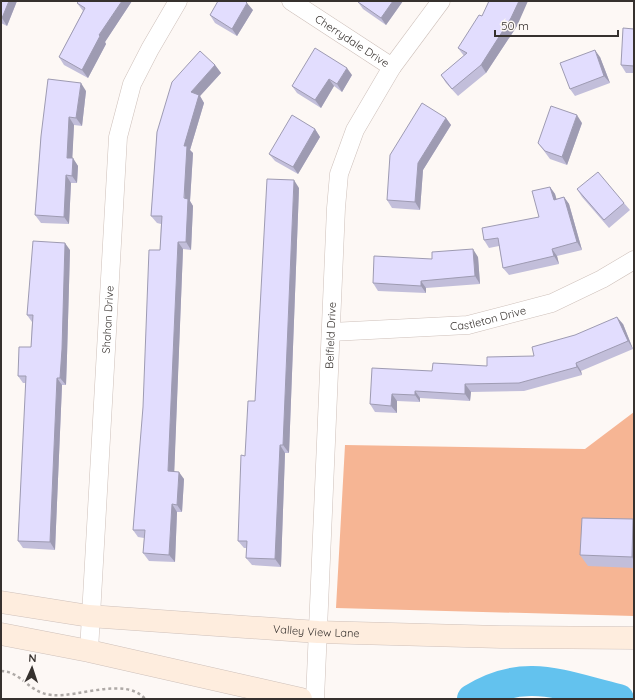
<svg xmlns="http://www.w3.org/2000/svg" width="635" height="700" font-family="Quicksand,sans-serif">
  <rect width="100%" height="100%" fill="#fdf8f5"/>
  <path fill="#f6b594" d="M634,412V616L336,608L345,445L585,449Z"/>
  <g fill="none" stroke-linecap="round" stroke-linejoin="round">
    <path stroke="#63c2ee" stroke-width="30" d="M472,699C525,666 563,686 619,699"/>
    <defs>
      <g id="minor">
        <path id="s1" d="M291,1L392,67"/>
        <path id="s2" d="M331,332L468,325L552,303L602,279L634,260"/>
        <path id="s3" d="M89,651L118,137L132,84L150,49L178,1"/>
        <path id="s4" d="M315,699L336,208L339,174L355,130L392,67L441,1"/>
      </g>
      <g id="secondary">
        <path id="s5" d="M1,602L89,616L318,632L501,637L634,638"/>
        <path d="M1,634L89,651L301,699"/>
      </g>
    </defs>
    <use href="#minor" stroke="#cec0ba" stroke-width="19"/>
    <use href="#secondary" stroke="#cec0ba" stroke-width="23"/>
    <path stroke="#aea9a6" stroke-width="2.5" stroke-dasharray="3 3" stroke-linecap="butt" d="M1,671C23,672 28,693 52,695C77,698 126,676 145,699"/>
    <use href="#minor" stroke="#fff" stroke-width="18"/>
    <use href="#secondary" stroke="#feedde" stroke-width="22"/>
  </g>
  <path fill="#c2beda" d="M1,1H17L7,26L1,23Z
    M132,1L105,42L106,44L88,78L64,65L59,57L83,11L77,3Z
    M358,1H403L386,25L363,9L358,2Z
    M253,10L237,36L215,23L210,15Z
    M482,16L517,26L486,73L458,96L446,83L441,75L464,56L458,48Z
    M634,29V73H626L621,65Z
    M600,57L610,83L575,96L570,89Z
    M215,65L221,73L200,96L204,103L190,150L193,153L190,201L193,206L191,250L183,249L174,472L184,479L182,512H177L175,562L149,561L143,553L144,538L138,537L133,530L160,250L161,224L157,223L151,216L157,132Z
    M352,75L342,92L334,86L321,108L297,93L292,86Z
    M86,91L82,126L74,125L72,158L78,166L77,183H71L69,224L41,223L35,215L41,136Z
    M446,118L451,125L423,170L420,210L392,208L387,200Z
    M582,123L567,165L550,159L538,143Z
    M315,129L320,137L298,174L275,161L269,154Z
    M550,187L555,194L556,199L564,197L569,204L582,250L557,256L559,264L509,275L503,268L499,246L489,248L484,240L539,217Z
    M299,188L289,453H285L281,567L252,565L246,558L247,548H244L238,541L245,456L255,401Z
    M577,189L624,203L630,210L609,228L582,197Z
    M70,250L67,356L66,385H62L55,550L23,548L18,541L26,383H23L18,376L31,347L32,322L27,315Z
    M478,257L480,284L426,288V293L378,291L373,283L432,259Z
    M623,324L633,349L581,371L582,375L524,391L471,392L470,401L420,398V402L397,401V413L375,412L370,404L432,371L487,366L534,356Z
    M634,521V568L588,566L580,555Z"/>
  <path fill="#9e9bb2" d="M9,1H17L7,26L2,18Z
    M122,1H132L105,42L106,44L88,78L82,70L99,35Z
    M393,1H403L386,25L381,18Z
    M519,1H528L517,26L486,73L481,65Z
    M247,3L253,10L237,36L232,29Z
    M595,50L600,57L610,83L604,76Z
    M215,65L221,73L200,96L204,103L190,150L193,153L190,201L193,206L191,250L186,242L184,146L191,92Z
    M347,68L352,75L342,92L337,84Z
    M329,79L334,86L321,108L315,100Z
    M81,83L86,91L82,126L76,118Z
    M577,115L582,123L567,165L562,157Z
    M69,117L74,125L72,165L67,158Z
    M446,118L451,125L423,170L420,210L415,202L418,163Z
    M315,129L320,137L298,174L293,167Z
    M73,158L78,166L77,183L72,176Z
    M66,175L71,183L69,224L64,217Z
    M294,180L299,188L289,453L283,445Z
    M550,187L555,194L559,207L554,200Z
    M564,197L569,204L582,250L577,242Z
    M178,242L183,249L174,479L168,471Z
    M65,243L70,250L67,356L66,385L60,378Z
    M473,249L478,257L480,284L475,276Z
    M552,249L557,256L559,264L554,256Z
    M421,281L426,288V293L421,286Z
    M617,317L623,324L633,349L628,341Z
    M576,363L581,371L582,375L577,367Z
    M57,378L62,385L55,550L50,542Z
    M465,384L471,392L470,401L465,394Z
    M415,391L420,398V402L415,395Z
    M392,394L397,401V413L391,406Z
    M280,445L285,453L281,567L275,559Z
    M179,472L184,479L182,512L177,505Z
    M172,504L177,512L175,562L169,555Z
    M633,519L634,521V561L632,557Z"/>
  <path fill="#e2ddfe" stroke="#9e9bb2" d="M1,1H9L2,18H1Z
    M79,1H122L99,35L100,36L82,70L59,57L85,8L77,3Z
    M218,1H245L247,3L232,29L210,15Z
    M358,1H393L381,18L358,2Z
    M489,1H519L511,18L481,65L452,89L441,75L467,53L458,48L479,15L482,16Z
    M623,28L634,29V66L621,65Z
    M315,48L347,68L337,84L329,79L315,100L292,86Z
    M595,50L604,76L570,89L560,63Z
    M200,51L215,65L191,92L199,95L184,146H187L184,198L188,199L186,242H178L168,471L179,472L177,505L172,504L169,555L143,553L145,530H133L143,407L149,250H160L162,216H151L157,132L172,82Z
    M48,79L81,83L76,118L69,117L67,158H73L72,176L66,175L64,217L35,215L41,136Z
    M422,103L446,118L418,163L415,202L387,200L390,155Z
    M551,106L577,115L562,157L545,151L538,143Z
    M292,115L315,129L293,167L269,154Z
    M598,172L624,203L604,220L577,189Z
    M267,179L294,180L283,445H280L275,559L246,558L247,541H238L241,455L245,456L248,401H255Z
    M550,187L554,200L564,197L577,242L552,249L554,256L503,268L498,238L484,240L482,228L539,217L532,191Z
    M33,241L65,243L62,349L60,378H57L50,542L18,541L26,376H18L19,347H31L33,315H27Z
    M473,249L475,276L421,281V286L373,283L374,256L432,259V252Z
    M617,317L628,341L576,363L577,367L519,383L465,384V394L415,391V395L392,394L391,406L370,404L372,368L432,371L433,363L487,366V357L534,356L532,347L575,335Z
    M582,518L633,519L632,557L580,555Z"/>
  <g text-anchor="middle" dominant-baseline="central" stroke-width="3.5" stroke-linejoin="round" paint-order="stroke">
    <g font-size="11" fill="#36312e" stroke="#fdf8f5">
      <text stroke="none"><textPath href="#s1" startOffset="73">Cherrydale Drive</textPath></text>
      <text stroke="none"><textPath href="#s2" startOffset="158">Castleton Drive</textPath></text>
      <text stroke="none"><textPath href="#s3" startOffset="332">Shahan Drive</textPath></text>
      <text stroke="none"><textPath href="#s4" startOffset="364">Belfield Drive</textPath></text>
      <text stroke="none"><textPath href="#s5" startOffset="317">Valley View Lane</textPath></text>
    </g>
  </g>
  <rect width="635" height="700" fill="none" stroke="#36312e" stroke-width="4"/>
  <g transform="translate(32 668) rotate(3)" stroke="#fdf8f5" stroke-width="3" paint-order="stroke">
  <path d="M0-3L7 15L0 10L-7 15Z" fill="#36312e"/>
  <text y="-6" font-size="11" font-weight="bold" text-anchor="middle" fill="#36312e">N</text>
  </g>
  <path d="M495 30v6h123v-6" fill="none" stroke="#36312e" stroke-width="2"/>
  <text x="501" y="30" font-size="12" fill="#36312e" stroke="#fdf8f5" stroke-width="3" paint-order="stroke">50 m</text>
</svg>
